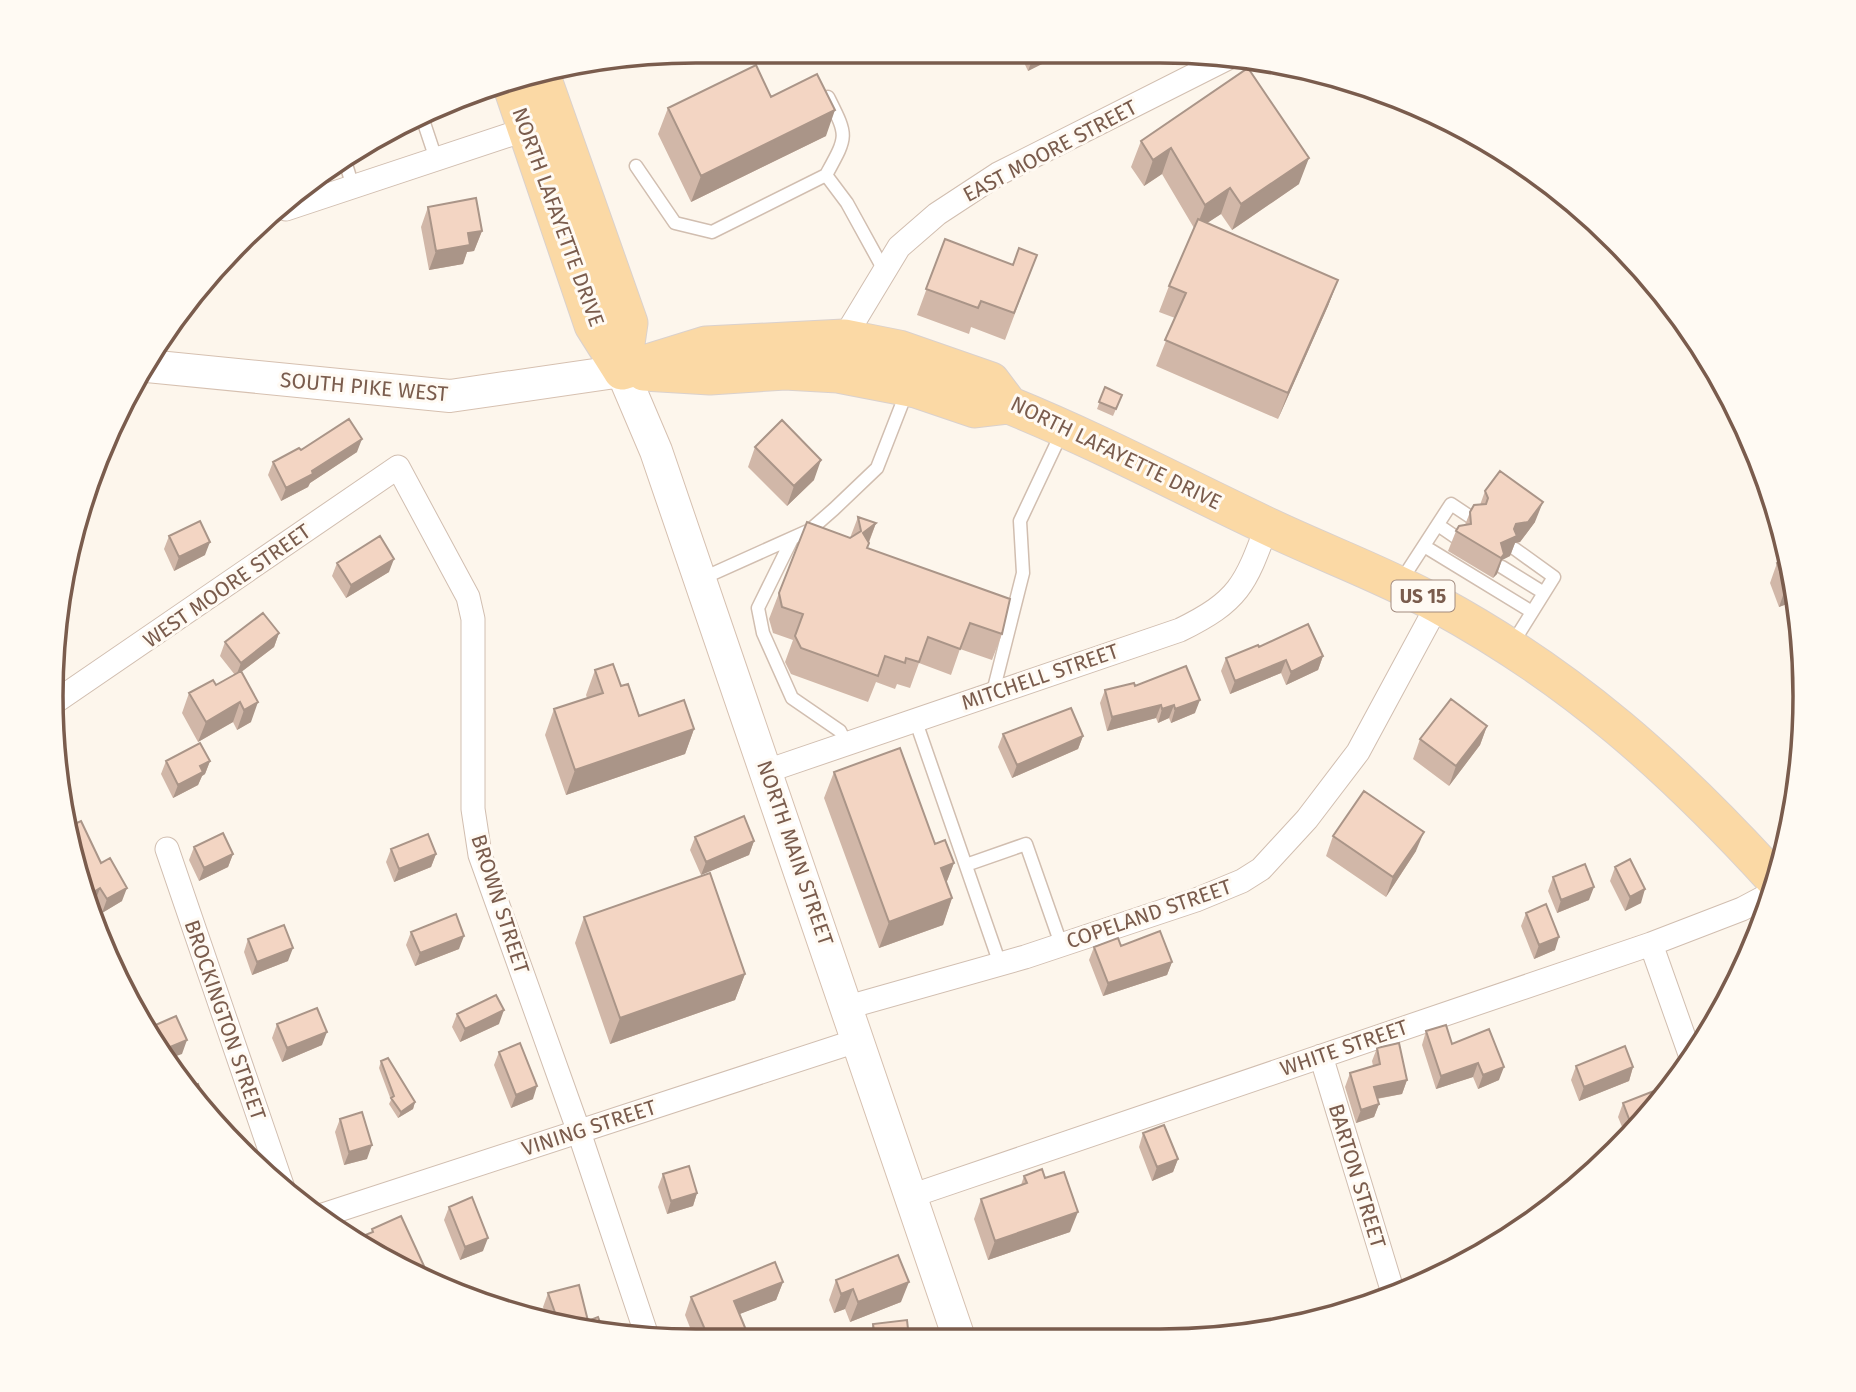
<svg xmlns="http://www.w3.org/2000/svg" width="1856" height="1392" font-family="'Fira Sans',sans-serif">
  <rect width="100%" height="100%" fill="#fdf6ec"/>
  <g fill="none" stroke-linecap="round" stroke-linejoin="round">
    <defs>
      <path id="lane" d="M422,117L436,159
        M345,161L353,187
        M636,166L675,223L712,232L826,175L847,203L885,272
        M826,175C848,135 848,137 828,97
        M1438,525L1457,538
        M792,539L758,608L763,633L792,698L840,731L846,743
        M1424,546L1532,612
        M1502,567L1544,593
        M701,579L810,530L834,509L877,468L907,391
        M1401,581L1451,504L1472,518
        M1511,646L1554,577L1515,549
        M993,692L1023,573L1020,521L1062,432
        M915,719L1000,964
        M966,865L1026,844L1061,944"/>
      <path id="street" d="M286,209L527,129
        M844,338L899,247L937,214L998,174L1230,57
        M55,702L398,467L468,597L473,619V809L480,855L579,1132L648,1339
        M767,771L1180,630C1239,601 1245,585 1267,526
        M167,849L284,1191
        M1651,944L1691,1057
        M848,1007L1025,957L1196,900L1242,881L1261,869L1307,819L1358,752L1438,604
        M1321,1056L1394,1296
        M911,1196L1651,944L1742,909L1774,892
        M320,1216L859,1040"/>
      <path id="secondary" d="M147,366L450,396L622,371L656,451L959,1338"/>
      <path id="primary" d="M540,71L629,323L622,371
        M510,81L593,325L622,371
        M622,371L706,345L844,338L899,349L991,381L1009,405C1095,440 1179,484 1263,524C1321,552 1380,573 1437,604C1573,678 1672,767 1776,881
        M644,372L710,376L785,371L838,374L916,389L975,409L1009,405"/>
    </defs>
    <use href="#lane" stroke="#d1beb0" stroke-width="15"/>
    <use href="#street" stroke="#d1beb0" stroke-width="25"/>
    <use href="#secondary" stroke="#d6c0b0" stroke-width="34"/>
    <use href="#primary" stroke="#dad1cd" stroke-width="39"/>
    <use href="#lane" stroke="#fff" stroke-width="12"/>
    <use href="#street" stroke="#fff" stroke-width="23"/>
    <use href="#secondary" stroke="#fff" stroke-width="32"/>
    <use href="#primary" stroke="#fbd9a5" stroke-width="37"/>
  </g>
  <path fill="#d1b7a8" d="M1019,52H1089L1069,61L1065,53L1028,71Z
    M1248,68L1299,184L1232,230L1221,214L1207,223L1338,280L1328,306L1278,419L1156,366L1175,318L1159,312L1169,286L1194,228L1162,174L1144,186L1131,167L1141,141Z
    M1301,68L1327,73L1318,80L1316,75L1306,80Z
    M771,97L826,136L691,202L658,134L668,108Z
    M428,207L482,231L474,251L467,252L463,264L429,270L421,227Z
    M945,239L1013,265L1037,255L1005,340L971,327L969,334L917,315Z
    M1105,387L1122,395L1113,416L1097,409Z
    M755,447L814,480L787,506L748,467Z
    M301,450L357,452L310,483L308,487L281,501L268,475L273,462Z
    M1485,491L1535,522L1520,542L1515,543L1510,556L1502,560L1497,574L1493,578L1448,551L1456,531L1465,525L1470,512L1480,505Z
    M858,517L876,523L867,548L1002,634L992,660L960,649L951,675L919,663L910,688L897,684L895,689L876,682L868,702L791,674L785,662L793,640L773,633L769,619L779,593L850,538Z
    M169,536L205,555L174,571L164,549Z
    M1788,559L1795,601L1779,607L1770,583L1777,563Z
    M337,563L389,572L346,598L332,576Z
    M279,633L274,647L241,672L251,722L237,730L233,722L198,742L182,713L189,693L216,685L235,675L220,656L225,642Z
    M1259,647L1323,656L1318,670L1286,685L1281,673L1230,694L1221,671L1226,658Z
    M595,670L621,686L639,716L694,729L685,754L566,795L545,735L554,709L587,698L586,695Z
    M1135,686L1195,713L1171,723L1169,718L1158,723L1156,718L1107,731L1100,703L1105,690Z
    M1487,726L1480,745L1449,786L1413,759L1420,739Z
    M1003,734L1083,736L1078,749L1012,778L998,747Z
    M166,761H210L205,774L202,776L198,785L173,798L161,774Z
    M834,772L935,844L954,863L946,883L952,898L943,925L879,948L824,798Z
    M1333,836L1416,851L1386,897L1326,856Z
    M695,837L754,841L749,855L701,875L690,850Z
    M194,847L233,854L228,867L199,881L189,860Z
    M391,849L436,854L431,867L394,882L386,862Z
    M101,863L122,901L102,913L95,902Z
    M1615,867L1641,903L1625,911L1610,881Z
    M1553,877L1589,900L1557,913L1548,891Z
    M1526,913L1555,950L1534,959L1521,926Z
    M584,917L745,974L735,1000L610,1044L575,943Z
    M411,932L459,949L415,966L406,945Z
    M248,939L288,961L252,975L244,952Z
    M1094,947L1172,962L1167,975L1103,996L1089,960Z
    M457,1014L499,1024L460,1042L452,1027Z
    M277,1024L322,1045L282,1062L272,1038Z
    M1426,1031L1452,1044L1499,1080L1478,1089L1473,1077L1436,1089L1422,1045Z
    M1377,1048L1407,1080L1402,1094L1377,1099L1379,1104L1374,1117L1356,1123L1345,1087L1350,1073L1373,1066L1372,1061Z
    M499,1052L533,1099L511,1108L494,1065Z
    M381,1061L415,1102L413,1109L398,1118L389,1104L391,1100L379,1068Z
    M1576,1066L1633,1067L1629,1081L1579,1101L1571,1080Z
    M1623,1103L1645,1122L1627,1139L1618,1117Z
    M340,1119L367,1159L344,1165L335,1132Z
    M1143,1133L1178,1159L1173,1172L1152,1181L1139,1147Z
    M663,1174L697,1193L693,1206L667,1214L658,1187Z
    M1024,1176L1045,1178L1070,1232L988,1260L974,1219L981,1199L1021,1185Z
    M449,1207L483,1251L460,1260L444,1220Z
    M1482,1249L1455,1265L1454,1262L1456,1255Z
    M836,1280L901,1302L850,1322L845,1309L834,1313L829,1300Z
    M783,1282L776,1300L739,1314L742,1339L695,1340L685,1315L691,1297Z
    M548,1293L588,1321L603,1330L548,1319L543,1307Z
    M873,1324L909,1338H869Z"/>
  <path fill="#aa9588" d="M1035,52H1065L1028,71Z
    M1072,52H1089L1069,61Z
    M1309,70L1317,71L1316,75L1306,80Z
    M1321,72L1327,73L1332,75L1318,80Z
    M835,110L826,136L691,202L701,176Z
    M1171,148L1162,174L1144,186L1153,160Z
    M1309,158L1299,184L1232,230L1241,204Z
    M1230,188L1221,214L1195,231L1205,205Z
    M482,231L474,251L467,252L463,264L429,270L436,251L468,233Z
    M1338,280L1328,306L1278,419L1288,393Z
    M362,439L357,452L310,483L308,487L281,501L286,488Z
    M821,460L814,480L787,506L794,486Z
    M1543,502L1535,522L1520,542L1515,543L1510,556L1502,560L1497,574L1493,578L1501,558V543L1516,524Z
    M876,523L866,549L863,533Z
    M210,542L205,555L174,571L179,557Z
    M394,559L389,572L346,598L351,585Z
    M1793,585L1795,601L1779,607L1786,587Z
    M279,633L274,647L236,676L241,663Z
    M1323,656L1318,670L1286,685L1291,672Z
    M1286,660L1281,673L1230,694L1235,681Z
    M1200,700L1195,713L1171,723L1175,709Z
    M240,702L233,722L198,742L206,722Z
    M258,702L251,722L237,730L244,710Z
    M1161,705L1156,718L1107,731L1112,717Z
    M1174,705L1169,718L1158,723L1162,709Z
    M1487,726L1480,745L1449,786L1456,766Z
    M694,729L685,754L566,795L575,770Z
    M1083,736L1078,749L1012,778L1017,765Z
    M210,761L205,774L202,776L198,785L173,798L178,785L200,766Z
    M1424,832L1416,851L1386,897L1393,877Z
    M754,841L749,855L701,875L706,862Z
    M233,854L228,867L199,881L204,868Z
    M436,854L431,867L394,882L399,869Z
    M954,863L944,889L941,868Z
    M1594,887L1589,900L1557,913L1561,900Z
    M100,888L95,902L87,907L84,898Z
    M127,888L122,901L102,913L107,899Z
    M1645,889L1641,903L1625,911L1630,897Z
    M952,898L943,925L879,948L889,922Z
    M464,936L459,949L415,966L420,953Z
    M1559,937L1555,950L1534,959L1539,945Z
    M293,948L288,961L252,975L257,962Z
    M1172,962L1167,975L1103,996L1108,983Z
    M745,974L735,1000L610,1044L620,1018Z
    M504,1010L499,1024L460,1042L465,1029Z
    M327,1032L322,1045L282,1062L287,1048Z
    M187,1040L182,1054L168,1059L163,1050Z
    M1478,1063L1473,1077L1436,1089L1441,1076Z
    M1504,1067L1499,1080L1478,1089L1483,1075Z
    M1633,1067L1629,1081L1579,1101L1584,1087Z
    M1407,1080L1402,1094L1369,1100L1374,1087Z
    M537,1086L533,1099L511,1108L516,1095Z
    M415,1102L413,1109L398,1118L401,1112Z
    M1379,1104L1374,1117L1356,1123L1361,1110Z
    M372,1145L367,1159L344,1165L349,1152Z
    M1178,1159L1173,1172L1152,1181L1157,1167Z
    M697,1193L693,1206L667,1214L671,1201Z
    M1078,1212L1070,1232L988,1260L995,1241Z
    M488,1238L483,1251L460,1260L465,1247Z
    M424,1266L420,1276L411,1272Z
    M783,1282L776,1300L727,1319L734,1301Z
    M909,1282L901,1302L850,1322L858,1302Z
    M853,1289L845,1309L834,1313L841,1294Z
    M746,1330L742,1339H721Z"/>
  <path fill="#f3d5c3" stroke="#aa9588" stroke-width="2" d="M756,65L771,97L817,74L835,110L701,176L668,108Z
    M1248,68L1309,158L1241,204L1230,188L1205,205L1171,148L1153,160L1141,141Z
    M476,198L482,231L468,233L470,245L436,251L428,207Z
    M1198,219L1338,280L1288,393L1165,340L1186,293L1169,286Z
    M945,239L1013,265L1019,248L1037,255L1014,313L981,301L978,308L926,289Z
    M1105,387L1122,395L1116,409L1099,402Z
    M349,419L362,439L312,471L313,474L286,488L273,462L299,448L301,450Z
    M782,420L821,460L794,486L755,447Z
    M1500,471L1543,502L1528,522L1516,524L1514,529L1517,536L1501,543L1504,554L1501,558L1456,531L1459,526L1471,524L1470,512L1474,505L1486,504L1488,498L1485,491Z
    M858,517L876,523L863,533L869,543L867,548L1010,599L1002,634L970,623L960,649L928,637L919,662L906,658L905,663L885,656L878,676L801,648L795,636L803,614L782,607L779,593L807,522L850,538L861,531Z
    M200,521L210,542L179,557L169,536Z
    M380,536L394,559L351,585L337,563Z
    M1788,559L1793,585L1786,587L1777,563Z
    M263,613L279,633L241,663L225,642Z
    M1308,624L1323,656L1291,672L1286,660L1235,681L1226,658L1258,645L1259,647Z
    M613,664L621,686L628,684L639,716L684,700L694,729L575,770L554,709L603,693L595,670Z
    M1186,666L1200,700L1175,709L1174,705L1162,709L1161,705L1112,717L1105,690L1134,683L1135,686Z
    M241,671L258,702L244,710L240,702L206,722L189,693L213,680L216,685Z
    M1451,699L1487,726L1456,766L1420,739Z
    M1071,708L1083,736L1017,765L1003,734Z
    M200,743L210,761L200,766L203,772L178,785L166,761Z
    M900,748L935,844L945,840L954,863L941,868L952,898L889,922L834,772Z
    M1364,791L1424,832L1393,877L1333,836Z
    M744,816L754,841L706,862L695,837Z
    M81,821L101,863L110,858L127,888L107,899L100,888L84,898L70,826Z
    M223,833L233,854L204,868L194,847Z
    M428,834L436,854L399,869L391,849Z
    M1630,859L1645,889L1630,897L1615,867Z
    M1585,864L1594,887L1561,900L1553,877Z
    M710,873L745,974L620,1018L584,917Z
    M1546,904L1559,937L1539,945L1526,913Z
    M456,914L464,936L420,953L411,932Z
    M284,925L293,948L257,962L248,939Z
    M1160,931L1172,962L1108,983L1094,947L1118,938L1121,946Z
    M496,995L504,1010L465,1029L457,1014Z
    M317,1008L327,1032L287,1048L277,1024Z
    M176,1016L187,1040L163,1050L151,1027Z
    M1446,1025L1452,1044L1489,1029L1504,1067L1483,1075L1478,1063L1441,1076L1426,1031Z
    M520,1043L537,1086L516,1095L499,1052Z
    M1399,1043L1407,1080L1374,1087L1379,1104L1361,1110L1350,1073L1380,1064L1377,1048Z
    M1625,1046L1633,1067L1584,1087L1576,1066Z
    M388,1058L415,1102L401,1112L391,1098L394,1096L381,1061Z
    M198,1084L207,1108L204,1109L184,1089Z
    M1672,1084L1645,1122L1634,1132L1623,1103Z
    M362,1112L372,1145L349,1152L340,1119Z
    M1164,1125L1178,1159L1157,1167L1143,1133Z
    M689,1166L697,1193L671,1201L663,1174Z
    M1042,1169L1045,1178L1064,1172L1078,1212L995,1241L981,1199L1027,1183L1024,1176Z
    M472,1197L488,1238L465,1247L449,1207Z
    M401,1216L424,1266L411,1272L374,1255L353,1240L373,1232L372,1229Z
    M1480,1246L1482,1249L1459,1262L1456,1255Z
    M898,1255L909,1282L858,1302L853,1289L841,1294L836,1280Z
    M775,1262L783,1282L734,1301L746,1330L721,1339H709L691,1297Z
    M579,1285L588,1321L598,1317L603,1330L558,1321L548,1293Z
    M907,1320L909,1338H875L873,1324Z"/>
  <g text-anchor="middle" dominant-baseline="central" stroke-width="6" stroke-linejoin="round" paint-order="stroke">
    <rect fill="#fffaf3" stroke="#a28b7f" stroke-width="2" x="1391.5" y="580.5" width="63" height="31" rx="5"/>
    <g font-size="19" font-weight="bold" fill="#7a5c4d">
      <text x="1423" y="596">US 15</text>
    </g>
    <g font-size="21" fill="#7a5c4d" stroke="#fffaf3">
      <text transform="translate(1050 151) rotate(-28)">EAST MOORE STREET</text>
      <text transform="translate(558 217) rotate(70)">NORTH LAFAYETTE DRIVE</text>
      <text transform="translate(364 387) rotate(5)">SOUTH PIKE WEST</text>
      <text transform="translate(1116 453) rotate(26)">NORTH LAFAYETTE DRIVE</text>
      <text transform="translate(227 586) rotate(-35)">WEST MOORE STREET</text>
      <text transform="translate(1040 677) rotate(-19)">MITCHELL STREET</text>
      <text transform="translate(795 853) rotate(71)">NORTH MAIN STREET</text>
      <text transform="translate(500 904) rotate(72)">BROWN STREET</text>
      <text transform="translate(1149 914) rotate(-19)">COPELAND STREET</text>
      <text transform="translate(225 1020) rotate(71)">BROCKINGTON STREET</text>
      <text transform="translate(1344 1048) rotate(-19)">WHITE STREET</text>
      <text transform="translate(589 1128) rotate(-18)">VINING STREET</text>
      <text transform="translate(1357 1176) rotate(73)">BARTON STREET</text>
    </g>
  </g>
  <path d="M0 0H1856V1392H0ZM696 63H1160A633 633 0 0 1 1793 696V696A633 633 0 0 1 1160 1329H696A633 633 0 0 1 63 696V696A633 633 0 0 1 696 63Z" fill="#fffaf3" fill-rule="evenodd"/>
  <path fill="none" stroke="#7a5c4d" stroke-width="3.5" d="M696 63H1160A633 633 0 0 1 1793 696V696A633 633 0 0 1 1160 1329H696A633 633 0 0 1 63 696V696A633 633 0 0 1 696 63Z"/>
</svg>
